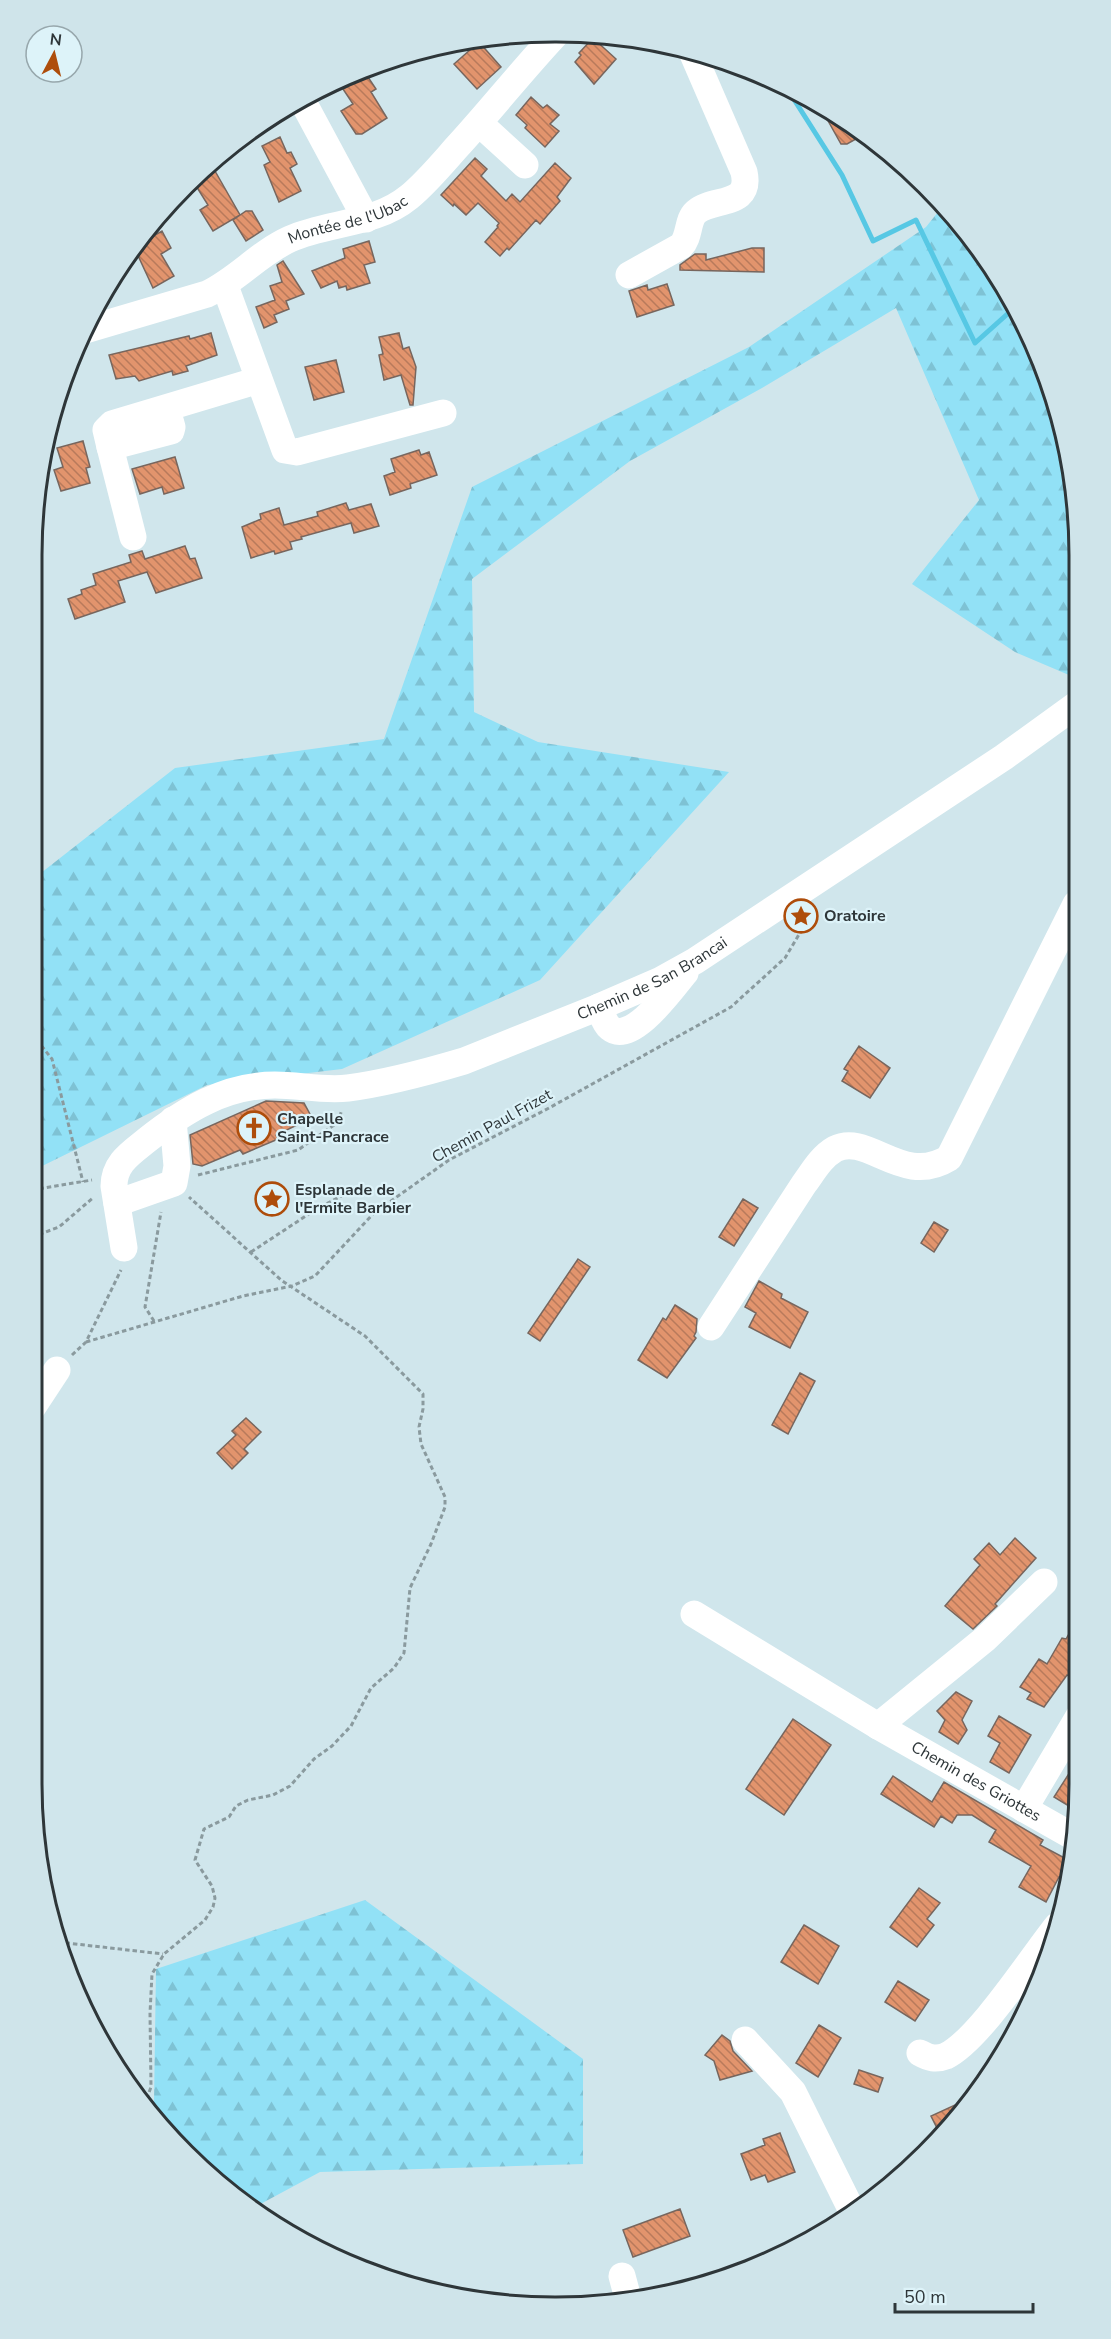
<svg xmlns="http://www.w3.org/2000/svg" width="1111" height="2339" font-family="'Nunito Sans',sans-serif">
  <defs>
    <pattern id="forest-firs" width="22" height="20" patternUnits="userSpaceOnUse" patternTransform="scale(1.5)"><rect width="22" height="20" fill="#92e1f6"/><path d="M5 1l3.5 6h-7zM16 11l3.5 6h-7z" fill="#7ec2d4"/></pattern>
    <pattern id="building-back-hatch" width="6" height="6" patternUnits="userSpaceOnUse" patternTransform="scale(1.5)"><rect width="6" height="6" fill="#e2946d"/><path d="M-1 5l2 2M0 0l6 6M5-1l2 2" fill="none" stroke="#b87a5b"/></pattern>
  </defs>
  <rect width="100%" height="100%" fill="#d0e6ec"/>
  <path fill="url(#forest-firs)" d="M942,207L971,236L1039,355L1075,487L1076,678L1015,652L912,584L979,500L896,308L762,388L630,461L472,579L474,712L538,742L729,772L540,980L342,1069L207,1085L32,1171V880L175,768L384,739L472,487L749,347L926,227Z
    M365,1900L583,2059V2164L320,2172L253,2208L140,2103L139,2101L154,2103L156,1969Z"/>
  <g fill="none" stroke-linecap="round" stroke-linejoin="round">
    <path stroke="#57c8e4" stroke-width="5" d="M788,90L842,175L873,241L916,220L975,343L1013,309"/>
  </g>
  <path fill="url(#building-back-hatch)" stroke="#77665e" stroke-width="1.5" d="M593,38L616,59L594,84L575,62L581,55L579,53Z
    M479,42L501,67L477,89L454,64Z
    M357,71L361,77L366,74L376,89L371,92L387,118L362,134H356L341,111L353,104L343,89L347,87L341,79Z
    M531,97L543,108L547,105L559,115L550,124L559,131L545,147L525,128L527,125L516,115Z
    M822,110L865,134L847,144H841Z
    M280,137L287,153L291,152L297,164L290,168L301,191L279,202L264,165L270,162L262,146Z
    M475,158L487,169L481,176L506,201L512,194L520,202L555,163L571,178L557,197L560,201L540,224L536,220L509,250L507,248L500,256L485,242L498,227L497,226L499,223L478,203L466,215L454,204L453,206L441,195Z
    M215,171L240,215L213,231L200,210L208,205L193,181Z
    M246,211H252L263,230L246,241L233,220Z
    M162,231L171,248L161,254L174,276L153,288L134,247Z
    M369,241L375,262L364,265L370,283L347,290L346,286L339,288L337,281L321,288L312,271L345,258L343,249Z
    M752,248H764V272L680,270V265L695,254H706V260Z
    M283,261L304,294L286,301L289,309L274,315L277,322L264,328L256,307L275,300L270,286L282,282L277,265Z
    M667,284L674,305L637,317L629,291L647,285L648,290Z
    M211,333L217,355L186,366L188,371L173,375L172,371L139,381L135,376L116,379L109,355L189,336L190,339Z
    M399,333L403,349L409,347L416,367L413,405H410L401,375L384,380L379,355L383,354L379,337Z
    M336,360L344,392L314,400L305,367Z
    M83,441L90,467L86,468L90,483L61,491L54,470L63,467L57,448Z
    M419,450L421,455L429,452L437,475L410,484L411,488L390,495L384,476L395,472L391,459Z
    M175,457L184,488L164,494L162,487L140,494L132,469Z
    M346,503L349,510L371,504L379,526L354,533L351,523L301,537L302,539L290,542L292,549L275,554L274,551L251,558L242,527L261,519L260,514L279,508L284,525L318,516L317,512Z
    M185,546L190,559L195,558L202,578L156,593L147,572L118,581L125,602L75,619L68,599L82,594L81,590L96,585L93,574L131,562L129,555L142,551L145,559Z
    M859,1046L890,1068L870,1098L842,1081L848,1071L844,1069Z
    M266,1101L304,1103L312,1118L276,1135L278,1139L243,1154L240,1150L202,1166L193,1164L190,1135Z
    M743,1199L758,1208L734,1246L719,1237Z
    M934,1222L948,1230L934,1252L921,1243Z
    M578,1259L590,1267L540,1341L528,1333Z
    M759,1281L782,1294L781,1298L808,1312L790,1348L749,1327L756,1313L745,1307Z
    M675,1305L697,1319L696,1332L694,1336L696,1338L667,1378L638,1360L663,1318L666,1320Z
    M800,1373L815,1381L788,1434L772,1425Z
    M246,1418L261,1432L244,1449L248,1453L232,1469L217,1453L236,1435L232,1431Z
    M1015,1538L1036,1558L995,1604L997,1606L973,1629L945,1606L980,1565L974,1559L989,1543L1000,1555Z
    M1079,1616V1683L1067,1675L1044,1707L1027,1699L1031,1693L1020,1687L1039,1659L1047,1664L1062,1638L1066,1639Z
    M956,1692L972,1701L962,1720L967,1730L958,1744L939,1732L945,1720L937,1711Z
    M999,1716L1031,1735L1009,1773L990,1762L1000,1743L988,1736Z
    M793,1719L831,1745L784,1815L746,1789Z
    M1070,1772L1079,1778L1077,1811L1054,1797Z
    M893,1776L932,1802L944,1782L1043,1840L1040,1845L1072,1862L1070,1883L1059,1877L1046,1902L1019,1887L1031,1866L989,1842L996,1830L972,1815H957L952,1823L941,1816L934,1827L881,1794Z
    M919,1888L940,1903L927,1919L934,1925L917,1947L890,1927Z
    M804,1925L839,1946L818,1984L781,1962Z
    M898,1981L929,2000L915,2021L885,2002Z
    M819,2025L841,2038L818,2077L796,2063Z
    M722,2035L730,2041L733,2051L752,2071L720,2080L714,2061L705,2055Z
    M859,2070L883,2078L878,2092L854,2084Z
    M968,2099L945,2133L943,2126L937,2128L931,2116Z
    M780,2133L795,2172L768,2182L765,2175L751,2180L741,2154L765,2145L763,2139Z
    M680,2209L690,2236L633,2257L623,2230Z"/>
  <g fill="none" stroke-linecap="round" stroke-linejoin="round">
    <path stroke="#8a9a9e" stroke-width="3" stroke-dasharray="4.5 3" stroke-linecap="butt" d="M32,1034L52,1059L83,1182
      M198,1175L298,1150L337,1123L342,1110
      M32,1190L92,1180
      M32,1237L59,1227L94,1197
      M251,1252L315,1210L358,1187
      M154,1321L145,1307L161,1212
      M86,1342L243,1296L292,1286L315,1276L374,1213L449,1160L549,1108L731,1007L785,958L813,911
      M72,1355L86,1342L121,1270
      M58,1942L163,1954
      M144,2106L151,2087L150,2013L152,1974L164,1954L205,1920L213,1907L215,1898L212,1886L195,1860L204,1829L229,1817L236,1806L248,1800L273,1795L290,1786L314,1759L332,1746L351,1726L371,1688L394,1668L404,1653L410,1588L431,1544L445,1507V1497L421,1444L419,1427L423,1409V1394L365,1336L281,1280L189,1197"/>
    <g stroke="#fff" stroke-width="27">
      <path d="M302,100L366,219"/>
      <path d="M479,123L525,165"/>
      <path d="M629,275L681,246C690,237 687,220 696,212C713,197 752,208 744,172L692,52"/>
      <path d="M225,286L285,450L297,452L443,413"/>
      <path id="s1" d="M85,330L207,294C237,280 259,253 290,239C328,222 375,225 409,197C426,183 441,165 456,148C491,110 523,69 558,32"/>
      <path d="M167,409L172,427L171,431L110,447L106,430L112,424L259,380"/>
      <path d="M110,447L133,537"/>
      <path d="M599,1007C602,1014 604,1023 610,1028C632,1046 673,987 685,973"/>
      <path d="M117,1203L174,1183L177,1166L173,1120"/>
      <path id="s2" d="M124,1248L114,1186C114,1163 131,1153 147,1140C185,1110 225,1085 275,1085C299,1085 324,1091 348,1088C387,1083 427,1072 464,1061L599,1007L659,981L695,961L1004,757L1076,705"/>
      <path d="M711,1327L804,1184C813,1172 821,1157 835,1149C868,1132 902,1187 949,1158L1076,904"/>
      <path d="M32,1408L57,1370"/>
      <path id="s3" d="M694,1614L878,1726L1074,1837"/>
      <path d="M878,1726L985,1639L1044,1582"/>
      <path d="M1024,1809L1079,1716"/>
      <path d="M745,2040L793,2092L853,2213"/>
      <path d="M920,2053C929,2058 936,2060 946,2056C979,2040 1032,1957 1057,1926"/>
      <path d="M622,2276L629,2302"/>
    </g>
  </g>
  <defs>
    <symbol id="sight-ring" viewBox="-11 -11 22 22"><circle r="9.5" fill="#ddf3f9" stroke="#ae4d0b" stroke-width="1.5"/><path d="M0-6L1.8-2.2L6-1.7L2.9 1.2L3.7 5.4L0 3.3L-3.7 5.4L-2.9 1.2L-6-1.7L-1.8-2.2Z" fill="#ae4d0b"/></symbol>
    <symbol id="church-ring" viewBox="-11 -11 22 22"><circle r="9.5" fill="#ddf3f9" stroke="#ae4d0b" stroke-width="1.5"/><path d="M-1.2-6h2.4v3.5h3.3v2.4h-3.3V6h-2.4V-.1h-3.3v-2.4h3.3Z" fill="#ae4d0b"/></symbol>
  </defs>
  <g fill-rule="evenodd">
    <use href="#sight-ring" x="782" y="897" width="38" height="38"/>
    <use href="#church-ring" x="235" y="1109" width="38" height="38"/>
    <use href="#sight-ring" x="253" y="1180" width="38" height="38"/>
  </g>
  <g text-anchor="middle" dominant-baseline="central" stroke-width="4.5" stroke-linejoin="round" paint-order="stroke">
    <g font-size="16" fill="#2e3639" stroke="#ddf3f9">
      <text stroke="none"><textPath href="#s1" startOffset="288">Montée de l'Ubac</textPath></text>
      <text stroke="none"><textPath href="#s2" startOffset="662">Chemin de San Brancai</textPath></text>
      <text transform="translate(492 1126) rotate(-29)">Chemin Paul Frizet</text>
      <text stroke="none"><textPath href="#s3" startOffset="328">Chemin des Griottes</textPath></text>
    </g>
    <g font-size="16" font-weight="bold" fill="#2e3639" stroke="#ddf3f9" text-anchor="start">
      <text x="824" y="916">Oratoire</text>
      <text x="277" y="1119">Chapelle<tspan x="277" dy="18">Saint-Pancrace</tspan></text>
      <text x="295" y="1190">Esplanade de<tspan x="295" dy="18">l'Ermite Barbier</tspan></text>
    </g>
  </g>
  <path d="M0 0H1111V2339H0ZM555 42H556A513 513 0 0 1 1069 555V1784A513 513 0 0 1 556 2297H555A513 513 0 0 1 42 1784V555A513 513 0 0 1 555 42Z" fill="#cfe4ea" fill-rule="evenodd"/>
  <path fill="none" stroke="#2e3639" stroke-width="3" d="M555 42H556A513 513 0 0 1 1069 555V1784A513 513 0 0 1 556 2297H555A513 513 0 0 1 42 1784V555A513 513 0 0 1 555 42Z"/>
  <g transform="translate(54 54) rotate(7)"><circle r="28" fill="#ddf3f9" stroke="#97a7ac" stroke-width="1.5"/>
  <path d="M0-4.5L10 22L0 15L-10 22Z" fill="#ae4d0b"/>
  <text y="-9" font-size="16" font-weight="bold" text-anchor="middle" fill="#2e3639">N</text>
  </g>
  <path d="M895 2303v9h138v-9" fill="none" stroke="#2e3639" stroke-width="3"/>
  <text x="904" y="2303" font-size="18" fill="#2e3639" stroke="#ddf3f9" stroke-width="4.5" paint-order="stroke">50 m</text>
</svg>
